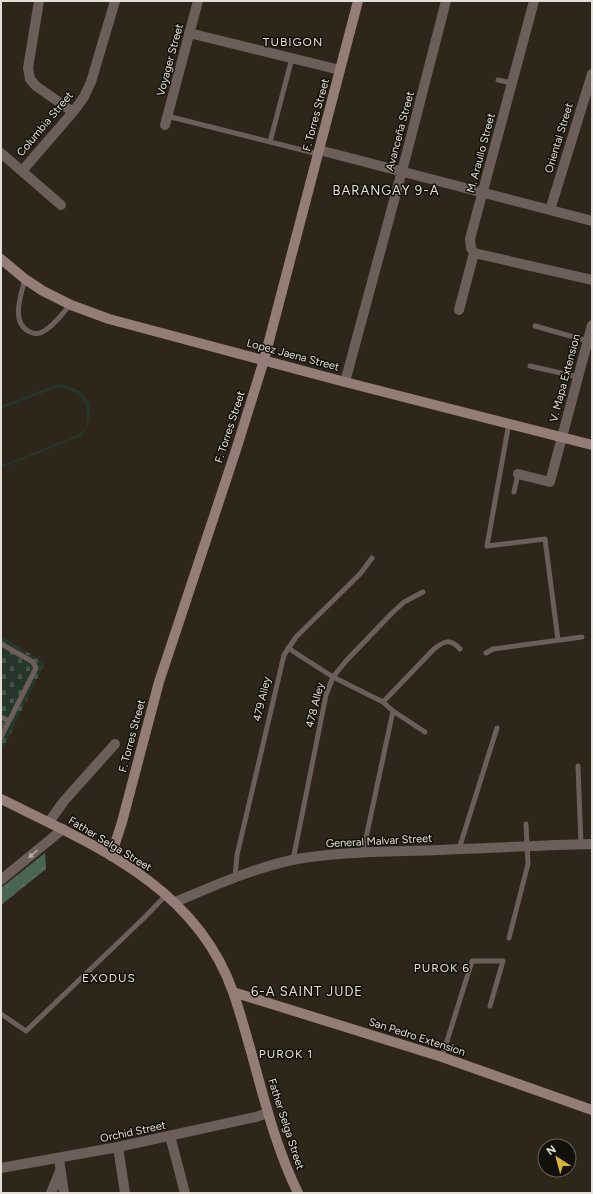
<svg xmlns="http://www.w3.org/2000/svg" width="593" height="1194" font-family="Figtree,sans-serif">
  <defs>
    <pattern id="forest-crowns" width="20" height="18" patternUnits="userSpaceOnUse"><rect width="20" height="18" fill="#496451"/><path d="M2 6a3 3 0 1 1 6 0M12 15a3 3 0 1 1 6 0" fill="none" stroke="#637a69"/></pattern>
    <pattern id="cemetery-stones" width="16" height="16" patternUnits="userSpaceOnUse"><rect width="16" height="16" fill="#24372a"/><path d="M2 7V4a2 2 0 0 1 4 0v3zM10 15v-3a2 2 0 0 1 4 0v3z" fill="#445448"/></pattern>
  </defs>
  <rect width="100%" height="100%" fill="#2e2618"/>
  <path fill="url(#forest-crowns)" d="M45,853L46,869L1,905V888Z"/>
  <path fill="url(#cemetery-stones)" d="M1,636L45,663L1,753Z"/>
  <path fill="#24372a" d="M58,384C89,387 100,411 81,436L6,466L1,467V464H6L78,435C80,433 84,430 85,428C87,424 87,419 87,415C88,397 73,389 58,387L1,409V406Z"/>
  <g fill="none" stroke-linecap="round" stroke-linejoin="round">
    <path stroke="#6c5e59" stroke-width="5" d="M498,80L512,83
      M167,116L318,154
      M270,142L292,58
      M25,279C21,295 10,323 30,332C36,335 42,333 47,329C56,323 63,313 70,305
      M535,326L588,341
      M530,366L578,377
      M509,423L487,546L545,539L558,640
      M514,492L518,474
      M1,644L33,662L36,668L1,737
      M288,648L333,677L383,702L393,711L425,732
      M486,653L493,649L582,637
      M383,702L434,649C444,641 450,638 460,649
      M1,717L9,721
      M578,766L581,844
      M459,849L497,728
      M363,852L393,711
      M293,860L326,695L333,677L346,661L392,613L404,602L423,592
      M235,877L237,855L284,655L296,637L360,574L372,558
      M509,938L528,864L526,824
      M1,1014L26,1031L146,916L166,895
      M442,1057L472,961H503L490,1006"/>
    <path stroke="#6c5e59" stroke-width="10" d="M39,1L28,68L30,79L36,86L73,112
      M189,33L340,70
      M165,125L198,1
      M319,150L592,221
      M1,153L61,205
      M22,171L73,112L84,97L91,82L115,1
      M550,210L592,74
      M474,253L471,248L470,239L534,1
      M474,253L592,280
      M459,310L474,253
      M345,382L406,156L446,1
      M518,474L550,482L592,325
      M49,822L64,801L115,744
      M1,880L63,829
      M175,902C214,886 251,869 292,860C341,851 391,852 440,850C491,848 541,845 592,844
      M170,1136L185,1193
      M118,1147L125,1193
      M59,1159L64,1193
      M1,1168L118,1147L256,1117L268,1113
      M51,1193L60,1171"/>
    <path stroke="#937d75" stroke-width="10" d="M1,259L25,279L43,291L71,305L109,319L345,382L592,445
      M1,799C94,845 196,886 233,992C256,1058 267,1130 298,1193
      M111,856L122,822L159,682L236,450L264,360L358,1
      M233,992L442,1057L592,1110"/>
  </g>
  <defs><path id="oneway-solid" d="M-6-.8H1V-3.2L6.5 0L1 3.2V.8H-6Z"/></defs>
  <use fill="#b4aba4" href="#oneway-solid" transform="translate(33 854) rotate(140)"/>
  <g text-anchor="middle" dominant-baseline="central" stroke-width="3" stroke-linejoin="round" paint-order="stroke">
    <g font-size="11" fill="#e4dfd6" stroke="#131009">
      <text transform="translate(170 60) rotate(-75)">Voyager Street</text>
      <text transform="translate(316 115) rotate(-75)">F. Torres Street</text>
      <text transform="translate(45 124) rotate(-50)">Columbia Street</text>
      <text transform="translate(400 131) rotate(-75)">Avanceña Street</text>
      <text transform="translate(559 138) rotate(-73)">Oriental Street</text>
      <text transform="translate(481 153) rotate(-75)">M. Araullo Street</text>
      <text transform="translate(293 355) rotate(15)">Lopez Jaena Street</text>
      <text transform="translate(565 378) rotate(-75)">V. Mapa Extension</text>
      <text transform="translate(230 427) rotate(-72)">F. Torres Street</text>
      <text transform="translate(262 699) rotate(-77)">479 Alley</text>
      <text transform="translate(315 705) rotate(-76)">478 Alley</text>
      <text transform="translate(132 736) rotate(-75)">F. Torres Street</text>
      <text transform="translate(379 841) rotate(-3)">General Malvar Street</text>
      <text transform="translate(110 844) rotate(31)">Father Selga Street</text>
      <text transform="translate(417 1037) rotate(18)">San Pedro Extension</text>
      <text transform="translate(286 1124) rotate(72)">Father Selga Street</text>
      <text transform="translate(133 1132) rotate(-12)">Orchid Street</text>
    </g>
    <g font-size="12" letter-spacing="1" fill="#e4dfd6" stroke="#131009">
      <text x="293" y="42">TUBIGON</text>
      <text x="442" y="968">PUROK 6</text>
      <text x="109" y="978">EXODUS</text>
      <text x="286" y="1054">PUROK 1</text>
    </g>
    <g font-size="13" letter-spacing="1" fill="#e4dfd6" stroke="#131009">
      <text x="386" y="190">BARANGAY 9-A</text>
      <text x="307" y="991">6-A SAINT JUDE</text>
    </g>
  </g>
  <rect width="593" height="1194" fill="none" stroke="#e4dfd6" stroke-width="4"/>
  <g transform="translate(557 1158) rotate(324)"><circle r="19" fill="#131009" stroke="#67635b"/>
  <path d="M0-3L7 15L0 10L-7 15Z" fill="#d4b635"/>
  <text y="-6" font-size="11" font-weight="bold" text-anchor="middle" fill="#e4dfd6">N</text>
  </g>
</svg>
